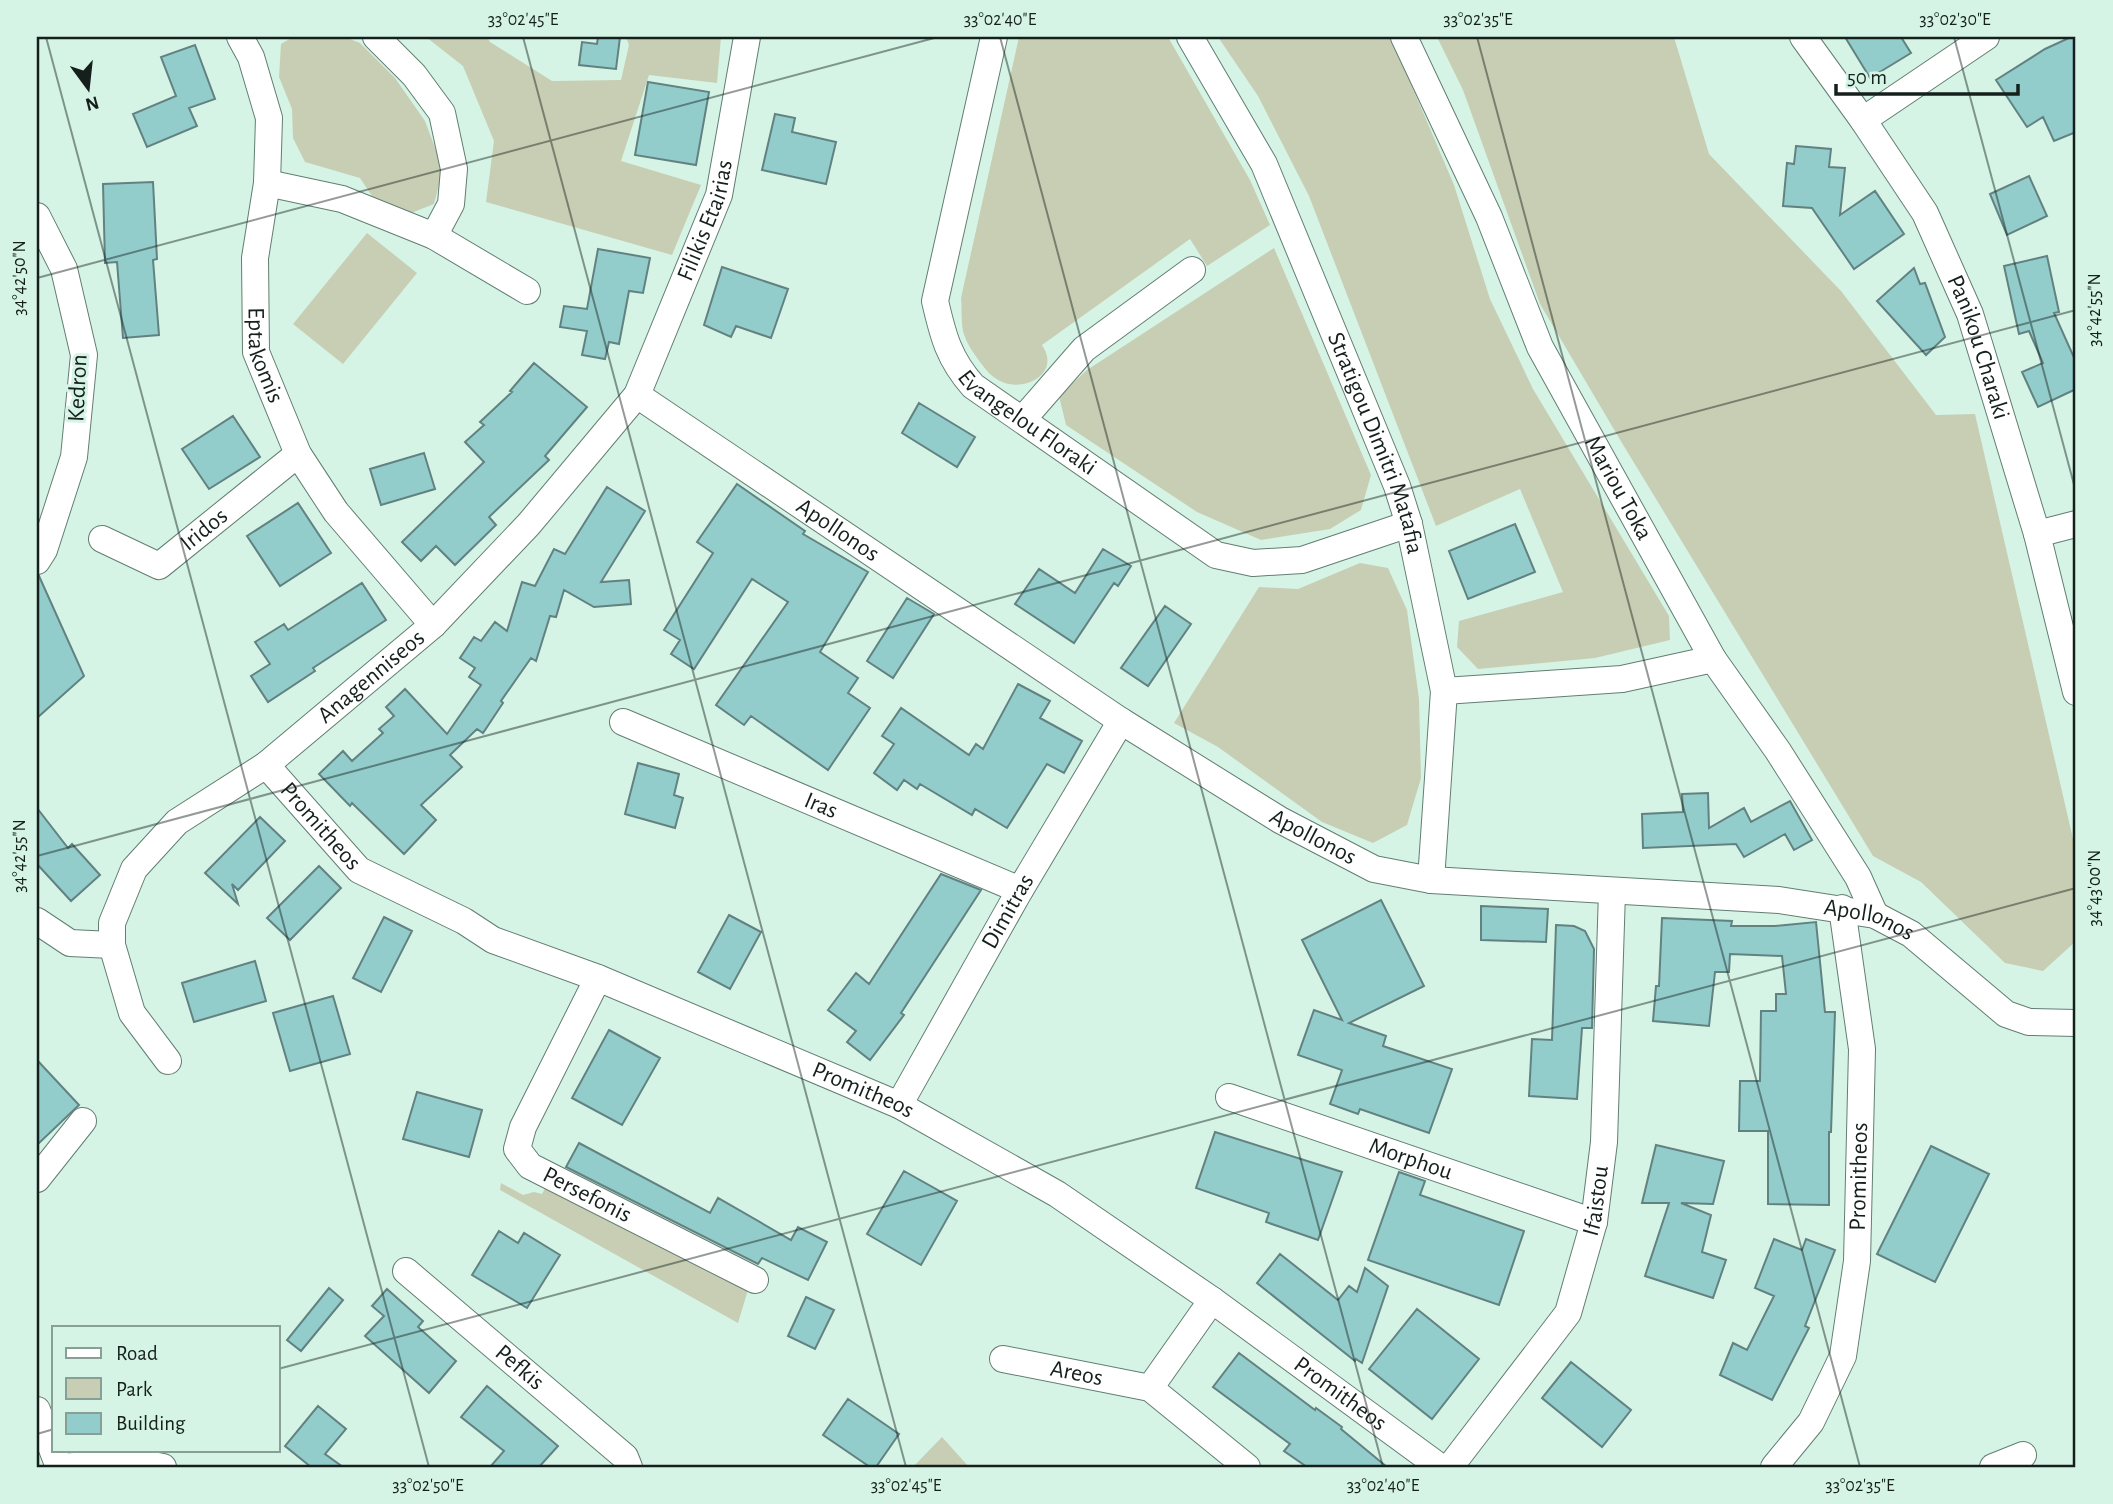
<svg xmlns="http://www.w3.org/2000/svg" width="2113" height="1504" font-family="'Alegreya Sans',sans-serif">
  <rect width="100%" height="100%" fill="#d5f4e6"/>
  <path fill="#c8ceb3" d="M293,37H345L360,43L395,78L425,121L443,169L434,204L411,213L376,202L360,178L305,162L293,138L292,109L279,77L281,44Z
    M426,37H487L490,42L552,81L621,80L629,45L626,37H721L717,83L649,75L621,161L701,185L672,255L486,202L494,141L463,66Z
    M1019,37H1168L1250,180L1270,225L1207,266L1190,239L1042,345C1061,373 1026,392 1002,382C990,377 982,365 975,355C970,348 965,339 963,331C961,320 962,308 961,298Z
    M1218,37H1391L1454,185L1490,299L1533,389L1669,616L1670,640L1595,658L1478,669L1457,647L1459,621L1563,592L1520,489L1436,526L1309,196L1258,96Z
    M1437,37H1674L1709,154L1841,291L1936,415L1975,414L2076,852L2074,943L2043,971L2005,963L1921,882L1873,856L1622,443L1540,304L1463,90Z
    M367,233L417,273L343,364L293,324Z
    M1274,248L1371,475L1361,510L1330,529L1261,540L1197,512L1066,425L1059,396L1087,370Z
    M1360,563L1388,568L1407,610L1419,699L1421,778L1407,825L1373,843L1322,822L1218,747L1174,723L1259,587L1298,589Z
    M501,1183L523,1195L534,1192L542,1194L546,1186L748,1290L738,1323L500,1190Z
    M942,1437L969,1467H913Z"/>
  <path fill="#93cdcb" stroke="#628281" stroke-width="2" d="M598,37H620L616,69L579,65L582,42L597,44Z
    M1845,37H1901L1911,53L1870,78Z
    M2071,37H2076V132L2054,141L2043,117L2027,127L1996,80L2045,49Z
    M195,45L215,99L189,108L197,126L147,147L133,114L176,96L161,57Z
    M648,82L709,92L696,165L635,155Z
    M775,114L795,118L792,132L836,142L826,184L762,170Z
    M1796,146L1831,149L1829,167L1845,168L1840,215L1875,191L1904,234L1854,269L1812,208L1783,206L1787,163L1794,164Z
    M2029,176L2047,216L2007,235L1990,194Z
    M153,182L157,259L153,260L159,335L123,338L117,262L105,263L103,184Z
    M598,249L650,258L643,293L629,291L619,344L609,342L605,359L582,355L587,331L560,327L564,306L587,309Z
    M2047,256L2059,312L2054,313L2076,362V389L2038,407L2022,372L2043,363L2029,331L2019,334L2004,266Z
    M722,267L788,289L771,338L736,326L731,337L704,325Z
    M1914,268L1920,284L1925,283L1945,337L1926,355L1877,301Z
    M534,363L587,407L545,456L549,460L489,517L496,525L455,565L436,546L421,561L402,542L484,462L465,442L484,425L480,422L512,392L510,391Z
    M919,403L975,437L957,467L902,433Z
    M233,416L260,457L209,489L182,449Z
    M424,453L435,489L381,505L370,469Z
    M737,484L805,531L803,534L868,572L820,652L858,678L848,693L870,708L828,770L751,716L744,725L716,705L788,602L752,579L694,669L671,654L680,640L664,630L713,553L697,542Z
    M607,487L645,511L601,582L629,580L631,604L594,607L564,590L556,617L550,616L536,661L531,658L501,701L503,703L483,733L477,729L450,755L462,767L421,805L436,820L404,854L352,803L350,806L319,774L343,751L352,761L383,733L379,729L394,716L386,707L405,689L447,734L481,685L469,677L475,668L460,658L474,637L481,641L495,622L507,631L522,582L535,586L554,549L565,554Z
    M298,503L331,553L280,586L247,536Z
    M1515,524L1535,572L1468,599L1449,551Z
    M1103,549L1131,566L1118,586L1114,583L1074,643L1015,604L1039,569L1075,593Z
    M39,576L84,676L37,718V577Z
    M362,583L386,620L313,668L315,671L268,702L251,676L270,664L255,642L284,624L288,630Z
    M907,598L934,614L893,678L867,661Z
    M1165,606L1191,624L1148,686L1121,668Z
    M1018,684L1050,701L1040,718L1082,741L1064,773L1047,764L1007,828L975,809L972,815L920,784L917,789L904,780L897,790L874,773L894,744L882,736L901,708L969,755L976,744L983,749Z
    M638,763L679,774L674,795L683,798L675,828L625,814Z
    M1708,793L1709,828L1744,808L1751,822L1790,801L1812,840L1794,850L1785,834L1744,857L1736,844L1643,848L1642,814L1683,812L1682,794Z
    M37,808L68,848L72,844L100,875L71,901L37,864Z
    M260,817L285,841L238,890L232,884L238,904L205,873Z
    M319,866L341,888L290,940L267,918Z
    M941,874L981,890L901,1013L904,1015L870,1060L847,1042L856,1031L828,1010L856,973L869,984Z
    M1381,900L1424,986L1349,1023L1386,1036L1383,1046L1452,1069L1429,1133L1360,1109L1358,1114L1330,1104L1342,1070L1298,1055L1314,1010L1342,1020L1302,940Z
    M1481,906L1548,909L1546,942L1481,940Z
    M729,915L761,932L730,989L698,972Z
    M384,917L412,931L381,992L353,978Z
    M1662,918L1732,921L1731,926H1775L1816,922L1825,1012H1835L1831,1132H1829V1205L1768,1204V1131H1739L1740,1081H1760L1761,1011H1776V994H1786L1782,956L1730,954L1729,972H1715L1709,1026L1653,1021L1656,986H1659Z
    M1556,925L1574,926L1585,931L1594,949L1592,1028H1582L1577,1099L1529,1096L1532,1039L1552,1040Z
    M255,961L266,1001L194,1022L182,983Z
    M333,996L350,1054L290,1071L273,1013Z
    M609,1030L660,1058L622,1125L572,1098Z
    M37,1060L79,1105L37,1145Z
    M417,1092L482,1110L469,1157L403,1139Z
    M1215,1132L1342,1172L1318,1240L1266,1222L1269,1213L1196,1188Z
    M579,1143L710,1213L718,1198L791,1240L798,1227L827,1242L808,1280L762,1258L758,1264L566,1167Z
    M1656,1145L1724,1161L1713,1204L1681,1203L1711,1215L1702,1252L1726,1260L1713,1298L1645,1276L1669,1203H1642Z
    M1931,1146L1989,1174L1935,1282L1877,1254Z
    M904,1171L957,1201L921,1265L867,1234Z
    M1399,1172L1425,1181L1420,1195L1524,1231L1499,1305L1368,1260Z
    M499,1231L518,1243L524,1233L560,1255L527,1308L472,1275Z
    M1774,1239L1802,1250L1806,1239L1835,1250L1805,1326L1809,1328L1772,1400L1720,1375L1733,1343L1747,1350L1774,1296L1755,1288Z
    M1280,1254L1338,1300L1349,1286L1357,1292L1365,1268L1388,1286L1362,1363L1356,1359L1355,1361L1257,1283Z
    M329,1288L343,1300L301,1351L287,1340Z
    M387,1289L423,1321L418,1327L456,1361L429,1393L365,1336L384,1316L372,1306Z
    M806,1297L834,1310L815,1349L788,1336Z
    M1417,1309L1479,1359L1432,1419L1369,1369Z
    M1239,1353L1315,1410L1316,1408L1342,1427L1341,1429L1387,1467H1307L1284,1451L1290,1444L1213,1387Z
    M1571,1362L1631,1410L1602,1447L1542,1398Z
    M487,1386L558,1446L539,1467H490L504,1451L461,1417Z
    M848,1399L899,1434L876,1467H870L823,1435Z
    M318,1406L346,1429L325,1454L343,1467H311L285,1446Z"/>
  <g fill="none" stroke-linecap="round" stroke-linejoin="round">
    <defs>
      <g id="minor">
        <path id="s1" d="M240,37L251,57L269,118L267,183L255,258L256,352L298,454L336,512L433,625"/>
        <path d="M376,37L414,75L442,113L454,169L451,204L434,236"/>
        <path id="s2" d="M994,37L935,301C943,336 949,359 973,386L1216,555L1253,563L1302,560L1409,524"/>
        <path id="s3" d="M1190,37L1264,164L1397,486L1409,524L1444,691L1431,880"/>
        <path id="s4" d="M1404,37L1489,217L1540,347L1713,659L1778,751L1858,877L1875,915"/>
        <path id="s5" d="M1803,37L1863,120L1925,213L1970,314L2037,534L2076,692"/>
        <path d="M1863,120L1986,37"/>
        <path d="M267,183L342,199L434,236L527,291"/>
        <path d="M37,216L64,269L84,355L74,457L44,550L37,561"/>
        <path id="s6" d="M637,395L1121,721L1280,820L1374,869L1431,880L1779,900L1875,915L1911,934L2006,1014L2029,1022L2076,1023"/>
        <path d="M1023,419L1084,349L1192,270"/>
        <path d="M2037,534L2076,524"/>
        <path id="s7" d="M102,539L159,566L298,454"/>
        <path d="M1444,691L1622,679L1713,659"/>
        <path id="s8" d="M623,722L1020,890"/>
        <path id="s9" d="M266,765L359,870L464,921L493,940L598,978L899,1105L1057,1194L1212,1300L1440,1467"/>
        <path d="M37,921L70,943L112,945"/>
        <path id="s10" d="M598,978L523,1127L517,1149L530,1166L755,1280"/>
        <path id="s11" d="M168,1061L132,1013L112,945V923L134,869L177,822L266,765L433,625L529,524L637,395L719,195L747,37"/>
        <path id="s12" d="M1229,1097L1594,1222"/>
        <path id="s13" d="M899,1105L1020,890L1121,721"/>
        <path d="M37,1179L83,1121"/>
        <path id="s14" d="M406,1271L625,1457L629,1467"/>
        <path id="s15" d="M1003,1359L1150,1388L1247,1467"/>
        <path d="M1150,1388L1212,1300"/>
        <path d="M37,1410L59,1467"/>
        <path d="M59,1467L136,1462L163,1467"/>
        <path id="s16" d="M1450,1467L1568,1313L1594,1222L1604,1142L1612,892"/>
        <path id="s17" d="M1774,1467L1811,1422L1843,1356L1857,1261L1862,1049L1842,908"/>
        <path d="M1993,1467L2023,1455"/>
      </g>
    </defs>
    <use href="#minor" stroke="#627e72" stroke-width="28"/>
    <use href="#minor" stroke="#fff" stroke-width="26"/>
  </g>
  <path fill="none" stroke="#15201c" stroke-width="2" stroke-opacity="0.45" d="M46,37L429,1467M523,37L906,1467M1000,37L1383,1467M1477,37L1860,1467M1954,37L2076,492M37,278L938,37M37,856L2076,310M278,1369L2076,888M37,1434L54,1429M2070,1467L2076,1466"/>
  <g text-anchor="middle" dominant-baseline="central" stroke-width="6" stroke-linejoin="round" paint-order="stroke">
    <g font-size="24" fill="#15201c" stroke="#d5f4e6">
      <text stroke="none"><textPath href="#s11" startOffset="1094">Filikis Etairias</textPath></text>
      <text stroke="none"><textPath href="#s5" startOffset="359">Panikou Charaki</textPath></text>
      <text stroke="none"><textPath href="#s1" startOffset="326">Eptakomis</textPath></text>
      <text transform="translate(78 388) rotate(-87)">Kedron</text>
      <text stroke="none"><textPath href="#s2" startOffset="430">Evangelou Floraki</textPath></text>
      <text stroke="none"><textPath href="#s3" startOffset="448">Stratigou Dimitri Matafia</textPath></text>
      <text stroke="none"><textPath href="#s4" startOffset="500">Mariou Toka</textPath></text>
      <text stroke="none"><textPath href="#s7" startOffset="121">Iridos</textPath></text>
      <text stroke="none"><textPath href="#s6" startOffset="242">Apollonos</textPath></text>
      <text stroke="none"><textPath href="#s11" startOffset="518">Anagenniseos</textPath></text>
      <text stroke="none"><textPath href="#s8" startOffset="215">Iras</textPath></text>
      <text stroke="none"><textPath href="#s9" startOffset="82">Promitheos</textPath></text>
      <text stroke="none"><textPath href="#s6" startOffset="808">Apollonos</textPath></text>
      <text stroke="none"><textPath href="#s13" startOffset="222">Dimitras</textPath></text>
      <text stroke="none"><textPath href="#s6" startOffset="1376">Apollonos</textPath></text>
      <text stroke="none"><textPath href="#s9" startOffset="691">Promitheos</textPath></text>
      <text stroke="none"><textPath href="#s12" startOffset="192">Morphou</textPath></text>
      <text stroke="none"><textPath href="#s17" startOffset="312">Promitheos</textPath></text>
      <text stroke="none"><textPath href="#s10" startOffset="275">Persefonis</textPath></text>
      <text stroke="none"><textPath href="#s16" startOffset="310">Ifaistou</textPath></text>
      <text stroke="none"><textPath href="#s14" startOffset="149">Pefkis</textPath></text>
      <text stroke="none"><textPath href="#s15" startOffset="75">Areos</textPath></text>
      <text stroke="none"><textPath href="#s9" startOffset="1258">Promitheos</textPath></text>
    </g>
  </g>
  <rect width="2113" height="1504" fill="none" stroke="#d5f4e6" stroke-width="77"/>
  <rect x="52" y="1326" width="228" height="126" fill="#d5f4e6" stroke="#889f95" stroke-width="2"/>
  <rect x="66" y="1348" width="35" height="10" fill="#ffffff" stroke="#889f95" stroke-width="2"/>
  <text x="116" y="1360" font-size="21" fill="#15201c">Road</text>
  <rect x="66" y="1378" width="35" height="21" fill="#c8ceb3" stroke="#889f95" stroke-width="2"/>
  <text x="116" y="1396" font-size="21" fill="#15201c">Park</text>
  <rect x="66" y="1413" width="35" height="21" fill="#93cdcb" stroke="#889f95" stroke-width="2"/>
  <text x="116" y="1430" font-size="21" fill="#15201c">Building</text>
  <g transform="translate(88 88) rotate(165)" stroke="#d5f4e6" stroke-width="5" paint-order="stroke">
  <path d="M0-5L12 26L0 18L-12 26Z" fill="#15201c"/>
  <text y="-10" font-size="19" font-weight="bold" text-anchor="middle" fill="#15201c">N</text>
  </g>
  <path d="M1836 84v10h182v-10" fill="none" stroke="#15201c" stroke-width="3.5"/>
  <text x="1847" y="84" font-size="21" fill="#15201c" stroke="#d5f4e6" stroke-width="5" paint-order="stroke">50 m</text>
  <rect x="38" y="38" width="2036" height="1428" fill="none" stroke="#15201c" stroke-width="2.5"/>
  <g font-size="18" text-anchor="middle" fill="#15201c">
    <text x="523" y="25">33°02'45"E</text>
    <text x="1000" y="25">33°02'40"E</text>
    <text x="1478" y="25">33°02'35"E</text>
    <text x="1955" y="25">33°02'30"E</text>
    <text transform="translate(19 278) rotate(-90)" y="6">34°42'50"N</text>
    <text transform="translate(2094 310) rotate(-90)" y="6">34°42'55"N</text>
    <text transform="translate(19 856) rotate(-90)" y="6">34°42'55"N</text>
    <text transform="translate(2094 888) rotate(-90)" y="6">34°43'00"N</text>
    <text x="428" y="1491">33°02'50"E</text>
    <text x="906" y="1491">33°02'45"E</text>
    <text x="1383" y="1491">33°02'40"E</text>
    <text x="1860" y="1491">33°02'35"E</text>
  </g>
</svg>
